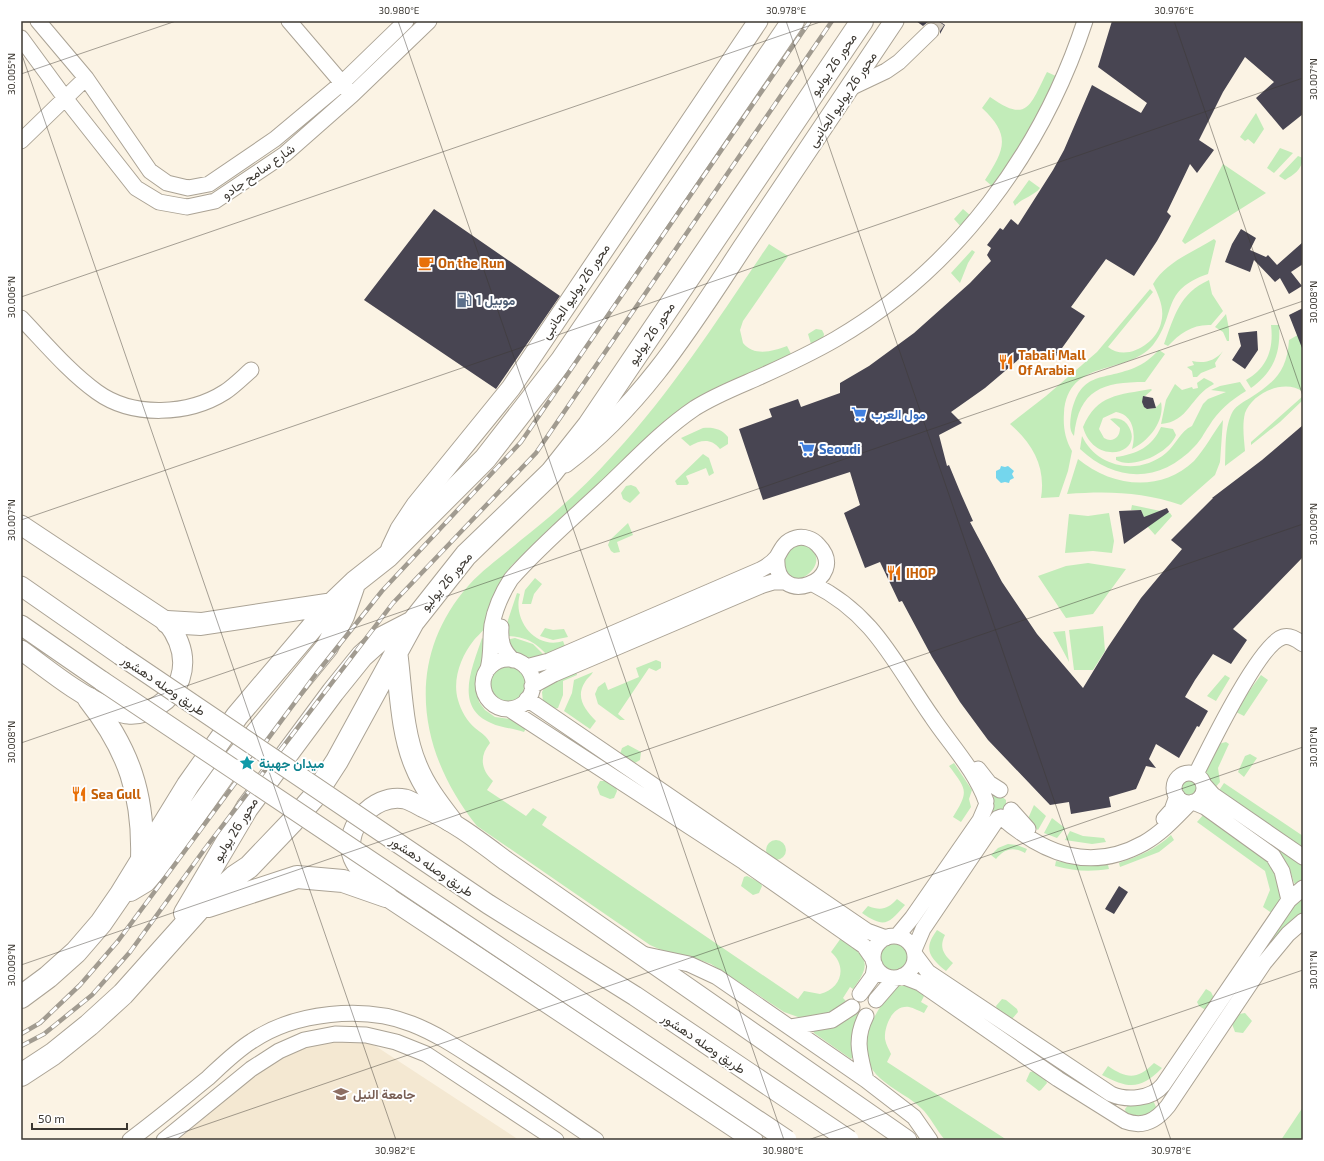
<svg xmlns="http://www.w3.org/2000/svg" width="1324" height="1161" font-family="'Exo 2',Vazirmatn,sans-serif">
  <rect width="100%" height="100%" fill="#fbf3e4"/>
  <path fill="#f4e8d2" d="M331,1041L367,1042L377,1047L519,1140H178L268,1063L312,1045Z"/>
  <path fill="#c2ecb9" d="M1047,72L1058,77L1021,153L963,229L954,219L963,209L971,216L993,187L985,180C1004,150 1012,136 982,108L990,97C1028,124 1030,105 1047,72Z
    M1256,113L1264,129L1254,144L1248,139L1245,141L1240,137Z
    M1280,148L1293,153L1274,173L1267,168Z
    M1298,156L1303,158C1302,170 1293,175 1285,180L1279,176Z
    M1223,164L1266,193L1185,244L1182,241Z
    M1029,180L1040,188C1034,196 1022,198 1015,206L1013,202Z
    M1214,239L1216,241L1208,274C1160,290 1177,315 1153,345C1127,376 1068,357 1064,413C1063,427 1065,439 1072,451L1068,471L1059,497L1041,498C1046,467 1033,444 1010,424L1046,396L1097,352L1150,289L1153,292L1108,347C1126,362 1156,344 1161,323C1165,309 1159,296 1153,284C1166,262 1193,252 1214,239Z
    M769,244L788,256L743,321L740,330L743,343C754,357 774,351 787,346L791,354L811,344L808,334L816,329L822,330L824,334L823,340L716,389L512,565C500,581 497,603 489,621C486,629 479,634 474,640C461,656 452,680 458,700C461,711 467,721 475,728C481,733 487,736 490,743C479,756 481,770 493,781L487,790L526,816L533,808L547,817L542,825L798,999L804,991L820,994C841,989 848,967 831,952L841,938C865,957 874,961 853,989L850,987L843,998L846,1001L831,1014L805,1019L798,1017L784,1012L711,964C691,956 669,955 650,945L477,826C418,753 403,659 469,585C484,568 504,555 521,540C554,514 586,486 614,454C673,390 720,316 769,244Z
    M972,250L975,252L968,263L960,283L951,273Z
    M1209,280L1212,294L1223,311L1211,325C1193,324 1180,333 1168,346L1164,344C1175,315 1179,294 1209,280Z
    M1226,314L1229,329V341H1227L1223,332L1215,327Z
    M1271,325H1279C1281,352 1274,372 1251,388L1246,380C1267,368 1274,349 1271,325Z
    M1303,332V392C1285,378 1252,393 1245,413C1242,425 1244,439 1245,451L1225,466C1226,449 1224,427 1233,411C1236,406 1245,401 1250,398C1275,382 1287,371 1289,340Z
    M1159,350L1165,354L1145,382C1103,382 1079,389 1074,436C1069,431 1070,422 1071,415C1080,371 1101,381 1134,368C1144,364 1152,357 1159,350Z
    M1223,351L1215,363L1216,367L1201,373L1197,377H1193L1192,371L1187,367L1194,365L1192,361C1204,364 1215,361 1223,351Z
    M1204,378L1212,382L1214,384C1190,396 1189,422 1161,424L1166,400L1175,384L1182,390L1192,387L1193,389L1198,388L1197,383Z
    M1240,382L1246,391C1231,400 1218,411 1209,426C1204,433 1201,440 1195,446C1161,483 1116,483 1080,449L1082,436C1097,468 1139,476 1166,453C1176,445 1180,431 1192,426L1203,404L1208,399L1226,392L1211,390L1220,386Z
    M1151,389L1152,390L1144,397L1143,405C1149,412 1156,409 1161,402C1165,421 1149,441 1132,449C1136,434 1134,415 1116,412L1103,418L1099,429L1104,438C1112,443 1120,438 1120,428L1110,419C1116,417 1123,419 1127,424C1148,453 1094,468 1083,427C1097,394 1119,395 1151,389Z
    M1303,396V400L1280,422L1251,445V442Z
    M1223,420L1220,462L1215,475L1181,505C1142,492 1109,491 1067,494L1078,459C1112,487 1160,493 1194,461C1205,449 1213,433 1223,420Z
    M1161,427L1173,429L1176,435C1169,453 1133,470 1116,460V457C1137,454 1152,447 1161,427Z
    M703,428C713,427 722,429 728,437V444L720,449C711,438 701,440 690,446L681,438Z
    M703,454L709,458L714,473L709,476L706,468L686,476L689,483L687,485H677L675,481Z
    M631,485L636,487L640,493L630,503L623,499L621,493L626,486Z
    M1132,505L1170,513L1172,516L1155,535L1147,526L1141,510H1131Z
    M1109,513L1114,541L1112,553L1093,551L1065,553L1069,514L1088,516Z
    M628,523L633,535L617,542L620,552L614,553L611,551L608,545L610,540Z
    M797,543C841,553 798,595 785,572C783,568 782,561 781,556Z
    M1088,563L1126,569L1093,614L1066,618L1038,576L1066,566Z
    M535,578L542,584L534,594L531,604H522L525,590Z
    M517,593L520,594C512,620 536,650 563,641L565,646L547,655C534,641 525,637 506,636L508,620Z
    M1103,626L1105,651L1093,670H1074L1069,630Z
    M545,628L553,630L564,629L568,637L553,640L540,636Z
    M1065,631L1069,662L1053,632Z
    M482,638L486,641L482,668L476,682L479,702L485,710L495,717L511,719L527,726L524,732C513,728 501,728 491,723C453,707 473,666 482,638Z
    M515,638L533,644L544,655C524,661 517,657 506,640Z
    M656,660L661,662V668L656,671L649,668L618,714L625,720H620L598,704L595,694L598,687L605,682L608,690L639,677L636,668Z
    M490 685a19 19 0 1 1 38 0a19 19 0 1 1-38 0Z
    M576,671L577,675L563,681V695L558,708L554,709L543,702L542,692L546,685Z
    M593,672C591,676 587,678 585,682C575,697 585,710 596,721L590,729L564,711L572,693L574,680Z
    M1225,675L1230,678L1216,701L1207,696Z
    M1261,675L1268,680L1244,716L1234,711Z
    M1226,742L1229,744L1228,746L1218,768L1220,782L1214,789L1206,780L1205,774L1218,744Z
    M628,745L641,752L640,760L633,764L620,754L622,748Z
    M1250,754L1257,758L1244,777L1238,772L1245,756Z
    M954,763L972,790L969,799L971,807L961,822L953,817C969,791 967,790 949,766Z
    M1181 789a9 9 0 1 1 18 0a9 9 0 1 1-18 0Z
    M600,781H606L616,787L617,791L614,798L610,799L600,795L597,787Z
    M1224,783L1303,836V850L1218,792Z
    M996,795H1000L1006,800V808L1003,811L996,812L992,811V797Z
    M1206,799L1303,864V879L1296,885L1294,883L1289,867L1282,856L1205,801Z
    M1034,805L1046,816L1038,830L1027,821Z
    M1204,814L1273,862L1282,898L1273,914L1263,907L1270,890L1265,871L1197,822Z
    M1052,818L1065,828L1057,838L1044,833Z
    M1070,831L1083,836L1104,838L1106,842L1092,844L1065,840Z
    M1171,835L1174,840L1159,852L1120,867L1119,863C1139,856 1156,849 1171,835Z
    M766 850a10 10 0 1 1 20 0a10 10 0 1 1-20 0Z
    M1008,844L1017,845L1027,849L1025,853C1013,846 1004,849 996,859L991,855L998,848Z
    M1056,861L1090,866L1108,865L1109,869C1089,872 1074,871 1055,866Z
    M747,876L761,883L762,886L759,893L753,895L741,886L744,877Z
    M1303,893V912L1283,929L1261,958L1259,956Z
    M897,899L905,905C888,925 884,928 862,913L868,906C881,911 888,909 897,899Z
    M937,930L945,935C939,947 943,954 953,963L946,971C929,957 923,949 937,930Z
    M879 958a15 15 0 1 1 30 0a15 15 0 1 1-30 0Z
    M899,986C910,985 916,989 924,996L921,1002L928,1006L924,1013C919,1011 914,1008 909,1007C892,1005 884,1027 885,1039C886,1045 889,1049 891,1054L887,1062L1007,1140H945C936,1130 931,1117 921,1108C911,1098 897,1092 886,1083C846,1053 872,1018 894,987Z
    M1206,989L1211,992L1214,998L1207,1008L1204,1009L1199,1006L1197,1002Z
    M1002,999L1006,1000L1017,1009L1018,1012L1012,1019L997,1009L996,1006Z
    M854,1008L860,1012C854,1027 849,1039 854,1055L851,1059L814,1033L813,1030L829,1027Z
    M1245,1013L1252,1021L1243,1033L1235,1032L1232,1024L1239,1014Z
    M1154,1063L1162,1068C1140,1090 1129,1089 1102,1075L1108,1066C1127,1079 1137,1080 1154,1063Z
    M1035,1071L1045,1078L1047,1083L1041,1090L1039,1091L1026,1081L1030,1072Z
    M1153,1100L1156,1107L1153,1113L1139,1118L1126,1114L1125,1109L1129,1104Z
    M1303,1107V1138L1301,1140H1281Z"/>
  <path fill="#74d6ed" d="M1001,466L1005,467L1008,466L1014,471L1012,474L1014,478L1010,480L1009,483L1005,482L1001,483L996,478V471L1000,469Z"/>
  <path fill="#484552" d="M916,21H939L945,25L940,34V28L934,22H928L923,26Z
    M1112,21H1303V114L1283,130L1256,98L1274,82L1245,57L1223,92L1199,140L1214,150L1197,173L1190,164L1167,212L1171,216L1157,241L1134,276L1106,259L1071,307L1085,316L1052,362L1032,348L985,388L951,412L962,423L939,435L947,466L949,465L961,494L973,521L970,522L1002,582L1037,634L1083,688L1108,647L1141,598L1182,549L1171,540L1213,498H1212L1262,460L1303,425V557L1233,629L1247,640L1231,664L1213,654L1195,680L1185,697L1208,711L1199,727L1197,726L1179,758L1156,744L1149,759L1156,768L1146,766L1136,789L1109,797L1111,807L1071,814L1069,802L1050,805L988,740L960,702L932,657L902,601L899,602L880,562L865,568L844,513L860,505L850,472L763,500L739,429L772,417L769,409L798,399L801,407L840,393V383L869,366L914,333L970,283L991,261L987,255L991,248L987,245L1000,228L1003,230L1011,219L1018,225L1053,170L1064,150L1092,85L1141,113L1147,103L1098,67Z
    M434,209L560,296L496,389L364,300Z
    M1241,229L1256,238L1250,250L1266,257L1268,255L1277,265L1303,242V264L1291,272L1302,286L1289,294L1280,278L1275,282L1254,260L1250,272L1225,262L1232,244Z
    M1303,308V348H1302L1289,315Z
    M1257,331L1258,350L1245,369L1232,360L1241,346L1238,333Z
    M1143,396L1153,398L1156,408L1147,409L1144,407L1142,402Z
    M1167,508L1169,512L1124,544L1119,511L1141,510L1144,517Z
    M1119,886L1128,892L1114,914L1105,909Z"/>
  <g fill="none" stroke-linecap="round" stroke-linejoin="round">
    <path stroke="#d5cdc0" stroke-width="15" stroke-dasharray="15 8" stroke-linecap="butt" d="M931,31L938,21"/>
    <defs>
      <path id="minor" d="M38,21L86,78L150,171L167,183L188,188L209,184L275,139L342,83L406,21
        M289,21L348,90
        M21,38L65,98L136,188L159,202L187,207L215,201L285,154L352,95L429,21
        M848,89L886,71L899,62L931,31
        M21,141L86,78
        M21,318C45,343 69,372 97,392C133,418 189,415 225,392C234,386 243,377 251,370
        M813,584C875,615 894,663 932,717C950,744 975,770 986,801
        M501,627C500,641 502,650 513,660
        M483 684a25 25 0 1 1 50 0a25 25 0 1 1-50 0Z
        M526,667L549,661L760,570C766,567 773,562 777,557C782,548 785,541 796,538C804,536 813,539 818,545C852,580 773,611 777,557
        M488,669C492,654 490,641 492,625C495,608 502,593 511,579C539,547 572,519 603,490C633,462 661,431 695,408C714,396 734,388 755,379C782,367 810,354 836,339C956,269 1042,152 1085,21
        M532,686L554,674L763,585L773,582H786
        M527,699L867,931L886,938
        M509,709L744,862L857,941L864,946L873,959
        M978,769L989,783L1000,790
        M1174 788a15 15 0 1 1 30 0a15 15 0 1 1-30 0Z
        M1196,774C1208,750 1260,643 1283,637C1291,635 1297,640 1303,644
        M1205,786L1213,795L1303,857
        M1193,802L1205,807L1273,856L1282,871L1289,900
        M1011,810L1028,829
        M1001,817C1044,854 1090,873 1144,843C1162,833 1176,817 1190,803
        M1164,819L1172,810L1177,796
        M897,936L912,918L980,820L986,806
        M873 957a21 21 0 1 1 42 0a21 21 0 1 1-42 0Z
        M914,950L923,929L998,818
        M642,954L689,964L717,977L866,1080L914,1117L930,1140
        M916,956L928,972L1111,1094C1127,1101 1152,1099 1163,1085L1289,900L1303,888
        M902,976L920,983L1058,1079L1125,1121C1143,1128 1156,1121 1168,1106L1264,963L1288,934L1303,921
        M860,994L873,976L875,965
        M876,1000L895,978
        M866,1016C854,1040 860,1055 866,1080
        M791,1027L832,1020L852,1007
        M130,1140C157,1120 182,1099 208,1078C222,1065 236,1051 252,1041C295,1012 364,1005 412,1024C435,1033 455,1046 475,1059C516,1085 556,1113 596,1140
        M164,1140L251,1069L279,1051L304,1040L335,1034L366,1035L396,1042L426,1054L556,1140"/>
      <path id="major" d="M565,463C642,406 692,324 744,245C794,170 844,95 894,21
        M21,525L167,622C180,639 187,658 180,679C176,689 169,699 159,705C150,711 139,715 128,714C122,714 116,710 110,708C77,694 50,671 21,650
        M391,548L400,529L416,505L511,388L758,21
        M21,586L120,655
        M21,625L102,681
        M753,1140L386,896C377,886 361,873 355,862C338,832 373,792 405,799C412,801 418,805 424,808C455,822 479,841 506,861L907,1140"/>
      <path id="highway" d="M167,622L201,624L332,604
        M396,651C401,688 401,731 416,766C424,786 437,803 450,820
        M89,699C129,750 144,795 142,859
        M130,890L145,881L159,865L229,767L327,647L343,616L353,587
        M208,906L297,877L343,881L386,896
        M185,913L247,808L333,692L362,656L382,638L413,622
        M21,997L48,977L76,952L101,923L121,894L188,785L237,716L332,604L355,582L388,556L485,459L562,360L793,21
        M21,1075L53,1054L89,1025L123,994L199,909L234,877L249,867L291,823L313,798L337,761L413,622L466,555L551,473L589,425L862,21"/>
    </defs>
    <use href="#minor" stroke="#aba395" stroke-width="17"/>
    <use href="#major" stroke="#aba395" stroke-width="21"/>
    <use href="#highway" stroke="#aba395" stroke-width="24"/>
    <use href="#minor" stroke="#fff" stroke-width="15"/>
    <use href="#major" stroke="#fff" stroke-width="19"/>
    <use href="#highway" stroke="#fff" stroke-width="22"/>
    <defs>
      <path id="rail" d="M21,1034L40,1023L80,985L118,941L316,674L382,591L521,442L810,21
        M21,1046L44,1034L92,995L130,952L204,850L393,603L536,453L832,21"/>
    </defs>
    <use href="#rail" stroke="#a19b90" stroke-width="4.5"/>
    <use href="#rail" stroke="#fff" stroke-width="3" stroke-dasharray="9" stroke-linecap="butt"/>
    <defs>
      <path id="major-bridge" d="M120,655L488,904L635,996L849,1140
        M102,681L787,1140"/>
    </defs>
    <use href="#major-bridge" stroke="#aba395" stroke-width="21" stroke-linecap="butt"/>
    <use href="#major-bridge" stroke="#fff" stroke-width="19"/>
  </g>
  <path fill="none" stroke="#3b3731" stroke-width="1" stroke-opacity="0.45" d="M398,21L784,1140M786,21L1171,1140M1174,21L1303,396M21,52L396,1140M21,74L176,21M21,297L823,21M21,520L1303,78M21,743L1303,301M21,965L1303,524M161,1140L1303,747M808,1140L1303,970"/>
  <defs>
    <symbol id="cafe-bare" viewBox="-9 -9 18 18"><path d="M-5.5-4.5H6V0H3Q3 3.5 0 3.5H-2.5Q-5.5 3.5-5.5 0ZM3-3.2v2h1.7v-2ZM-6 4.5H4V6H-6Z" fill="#e8710a" stroke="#fff" stroke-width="2.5" paint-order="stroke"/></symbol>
    <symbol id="fuel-bare" viewBox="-9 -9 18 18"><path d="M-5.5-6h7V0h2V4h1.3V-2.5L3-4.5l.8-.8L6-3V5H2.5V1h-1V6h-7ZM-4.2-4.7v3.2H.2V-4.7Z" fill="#5c6f8a" stroke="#fff" stroke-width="2.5" paint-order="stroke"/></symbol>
    <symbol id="restaurant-bare" viewBox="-9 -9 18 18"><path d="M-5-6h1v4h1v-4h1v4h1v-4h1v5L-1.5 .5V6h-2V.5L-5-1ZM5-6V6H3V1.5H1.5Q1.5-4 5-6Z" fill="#e8710a" stroke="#fff" stroke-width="2.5" paint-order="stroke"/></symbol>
    <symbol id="supermarket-bare" viewBox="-9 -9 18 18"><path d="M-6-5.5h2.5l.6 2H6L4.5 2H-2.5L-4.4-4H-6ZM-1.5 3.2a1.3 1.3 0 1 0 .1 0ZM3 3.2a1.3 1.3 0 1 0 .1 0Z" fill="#3f7fe0" stroke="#fff" stroke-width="2.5" paint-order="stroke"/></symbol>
    <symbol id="sight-bare" viewBox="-9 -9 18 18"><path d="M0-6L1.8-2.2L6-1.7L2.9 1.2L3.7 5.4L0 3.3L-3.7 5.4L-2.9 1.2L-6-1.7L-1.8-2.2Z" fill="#0f9aa8" stroke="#fff" stroke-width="2.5" paint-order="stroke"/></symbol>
    <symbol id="university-bare" viewBox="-9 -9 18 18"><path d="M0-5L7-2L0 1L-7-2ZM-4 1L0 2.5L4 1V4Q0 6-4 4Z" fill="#8d6e63" stroke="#fff" stroke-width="2.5" paint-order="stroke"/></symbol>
  </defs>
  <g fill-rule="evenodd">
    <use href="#cafe-bare" x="415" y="252" width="22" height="22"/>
    <use href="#fuel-bare" x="453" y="289" width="22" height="22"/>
    <use href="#restaurant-bare" x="995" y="351" width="22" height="22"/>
    <use href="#supermarket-bare" x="848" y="403" width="22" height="22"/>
    <use href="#supermarket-bare" x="796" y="438" width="22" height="22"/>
    <use href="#restaurant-bare" x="883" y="562" width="22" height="22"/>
    <use href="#sight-bare" x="236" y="752" width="22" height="22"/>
    <use href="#restaurant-bare" x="68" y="783" width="22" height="22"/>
    <use href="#university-bare" x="330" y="1083" width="22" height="22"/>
  </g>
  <g text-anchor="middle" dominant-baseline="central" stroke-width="4" stroke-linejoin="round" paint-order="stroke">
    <g font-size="13" fill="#3b3731" stroke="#fff">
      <text transform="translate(833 64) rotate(-56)">محور 26 يوليو</text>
      <text transform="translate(842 99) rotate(-56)">محور 26 يوليو الجانبى</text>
      <text transform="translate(258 171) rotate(-35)">شارع سامح جادو</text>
      <text transform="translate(575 291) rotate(-56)">محور 26 يوليو الجانبى</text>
      <text transform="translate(651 333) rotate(-56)">محور 26 يوليو</text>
      <text transform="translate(446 581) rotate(-50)">محور 26 يوليو</text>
      <text transform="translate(164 685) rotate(34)">طريق وصله دهشور</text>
      <text transform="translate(235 829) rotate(-58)">محور 26 يوليو</text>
      <text transform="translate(432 866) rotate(34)">طريق وصله دهشور</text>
      <text transform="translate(704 1043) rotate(34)">طريق وصله دهشور</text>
    </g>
    <g font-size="13" font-weight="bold" fill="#c56008" stroke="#fff" text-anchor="start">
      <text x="438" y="263">On the Run</text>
      <text x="1018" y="355">Tabali Mall<tspan x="1018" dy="15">Of Arabia</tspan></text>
      <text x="906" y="573">IHOP</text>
      <text x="91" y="794">Sea Gull</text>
    </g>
    <g font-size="13" font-weight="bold" fill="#4e5e75" stroke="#fff" text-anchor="start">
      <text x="476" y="300">موبيل 1</text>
    </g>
    <g font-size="13" font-weight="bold" fill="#366cbe" stroke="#fff" text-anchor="start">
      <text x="871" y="414">مول العرب</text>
      <text x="819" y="449">Seoudi</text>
    </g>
    <g font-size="13" font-weight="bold" fill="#0d838f" stroke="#fff" text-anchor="start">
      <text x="259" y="763">ميدان جهينة</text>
    </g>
    <g font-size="13" font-weight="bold" fill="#785e54" stroke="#fff" text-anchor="start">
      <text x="353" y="1094">جامعة النيل</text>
    </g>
  </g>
  <rect width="1324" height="1161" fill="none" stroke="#ffffff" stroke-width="44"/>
  <path d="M32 1123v6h95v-6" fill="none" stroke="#3b3731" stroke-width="2"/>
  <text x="38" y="1123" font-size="12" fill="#3b3731" stroke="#ffffff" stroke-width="3" paint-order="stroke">50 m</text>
  <rect x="22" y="22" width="1280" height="1117" fill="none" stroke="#3b3731" stroke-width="1.5"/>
  <g font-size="10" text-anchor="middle" fill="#3b3731">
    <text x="399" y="14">30.980°E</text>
    <text x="786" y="14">30.978°E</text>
    <text x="1174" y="14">30.976°E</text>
    <text transform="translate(11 74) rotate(-90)" y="4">30.005°N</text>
    <text transform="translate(1313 79) rotate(-90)" y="4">30.007°N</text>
    <text transform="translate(11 297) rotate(-90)" y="4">30.006°N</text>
    <text transform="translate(1313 302) rotate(-90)" y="4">30.008°N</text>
    <text transform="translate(11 520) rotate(-90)" y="4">30.007°N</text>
    <text transform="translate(1313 524) rotate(-90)" y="4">30.009°N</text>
    <text transform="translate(11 742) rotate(-90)" y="4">30.008°N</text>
    <text transform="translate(1313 747) rotate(-90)" y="4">30.010°N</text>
    <text transform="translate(11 965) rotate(-90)" y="4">30.009°N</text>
    <text transform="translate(1313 970) rotate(-90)" y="4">30.011°N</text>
    <text x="395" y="1154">30.982°E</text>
    <text x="783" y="1154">30.980°E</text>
    <text x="1171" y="1154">30.978°E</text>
  </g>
</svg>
